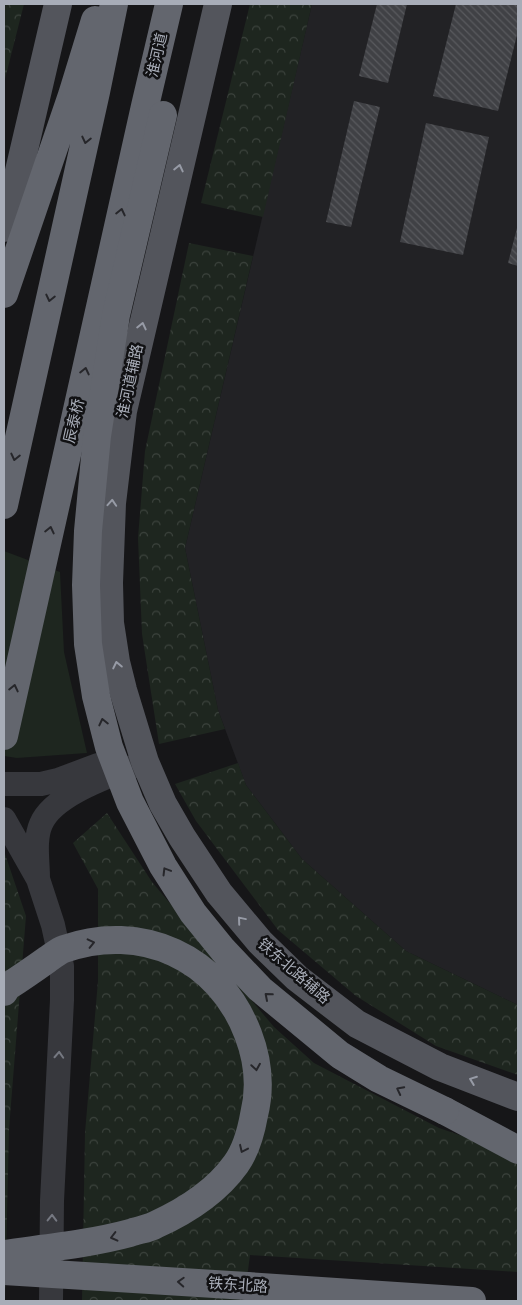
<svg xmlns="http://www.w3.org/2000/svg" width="522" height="1305" font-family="'Varela Round','Noto Sans SC',sans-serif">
  <defs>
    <pattern id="forest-crowns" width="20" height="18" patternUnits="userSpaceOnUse" patternTransform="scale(1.25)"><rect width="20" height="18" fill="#1e261f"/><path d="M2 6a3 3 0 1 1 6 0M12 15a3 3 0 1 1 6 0" fill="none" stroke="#3c433d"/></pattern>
    <pattern id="building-back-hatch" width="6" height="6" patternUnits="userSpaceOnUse" patternTransform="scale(1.25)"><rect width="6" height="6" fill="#404145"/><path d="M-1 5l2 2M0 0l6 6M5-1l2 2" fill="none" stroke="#595a5e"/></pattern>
  </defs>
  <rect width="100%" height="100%" fill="#161618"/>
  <path fill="#222225" d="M312,4H518V1005L406,951L302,859L246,785L218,710L185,548Z"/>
  <path fill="#1e261f" d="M4,551L60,572L64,652L87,753L17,758L4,756Z"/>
  <path fill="url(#forest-crowns)" d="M4,4H24L4,83Z
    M250,4H312L263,217L201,203Z
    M189,243L253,256L185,548L218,710L225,729L159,744L142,634L138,538L145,451Z
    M238,763L246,785L302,859L406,951L518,1005V1075L436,1046L356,996L278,930L196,821L175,784Z
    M107,813L152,882L274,1027L314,1063L439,1128L518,1155V1272L250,1255L244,1301H82L85,1133L98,981V889L73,843Z
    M4,851L26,916L9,1129L5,1301Z"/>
  <path fill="url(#building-back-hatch)" d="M377,4H407L388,83L359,76Z
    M456,4H518V31L498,111L433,96Z
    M354,101L380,107L351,227L326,222Z
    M426,123L489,137L463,255L400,242Z
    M518,224V266L508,263Z"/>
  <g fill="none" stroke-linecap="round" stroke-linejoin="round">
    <path stroke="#37383d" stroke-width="24" d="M4,784H41L58,780L98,765
      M4,819L38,879L53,925L62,966V1000L52,1201L51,1301
      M38,878C38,861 34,840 41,824C54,793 116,774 145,762"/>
    <path stroke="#53555c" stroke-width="28" d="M218,4L123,411L112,503L109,583L110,623L116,662L123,690L145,762L163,804L182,837L219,893L260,942L297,978L357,1024L440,1067L518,1097
      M4,228L12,201L58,4"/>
    <path stroke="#63666e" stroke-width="28" d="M4,294L72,95L95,20
      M4,505L96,92L114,4
      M4,736L145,106L169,4
      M445,1111L518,1150
      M247,1286L472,1301"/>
    <path stroke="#63666e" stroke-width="28" d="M163,115L116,315L97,436L88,531L86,585L88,644L96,696L109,747L130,802L163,866L193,913L223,950L260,989L340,1055L379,1079L445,1111
      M4,992L7,987C21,978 34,969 48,959C53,956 58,951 64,949C141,922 219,957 248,1034C258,1060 261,1087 254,1115C251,1132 246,1150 236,1164C216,1192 186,1211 155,1225C148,1229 138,1230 130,1233C89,1244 46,1248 4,1254
      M4,1271L247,1286"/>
  </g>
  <defs><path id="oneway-chevron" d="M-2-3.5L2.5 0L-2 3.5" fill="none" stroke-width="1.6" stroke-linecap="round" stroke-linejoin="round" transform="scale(1.25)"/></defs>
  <g stroke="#26262a">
    <use href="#oneway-chevron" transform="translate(86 140) rotate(103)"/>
    <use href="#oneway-chevron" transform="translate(121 212) rotate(-77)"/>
    <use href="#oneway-chevron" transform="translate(50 298) rotate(103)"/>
    <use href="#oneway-chevron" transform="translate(85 371) rotate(-77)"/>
    <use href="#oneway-chevron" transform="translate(15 457) rotate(103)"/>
    <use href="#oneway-chevron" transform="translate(50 530) rotate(-77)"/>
    <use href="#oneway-chevron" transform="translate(14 688) rotate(-77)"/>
    <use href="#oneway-chevron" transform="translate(103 722) rotate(-103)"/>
    <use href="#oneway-chevron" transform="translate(166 871) rotate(-121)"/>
    <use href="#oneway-chevron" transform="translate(91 943) rotate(-13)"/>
    <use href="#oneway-chevron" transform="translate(268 996) rotate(-139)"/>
    <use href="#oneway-chevron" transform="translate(256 1067) rotate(81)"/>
    <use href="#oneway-chevron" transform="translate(400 1090) rotate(-153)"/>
    <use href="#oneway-chevron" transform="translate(243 1149) rotate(115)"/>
    <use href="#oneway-chevron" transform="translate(114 1237) rotate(166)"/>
    <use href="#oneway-chevron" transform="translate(181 1282) rotate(-177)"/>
  </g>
  <g stroke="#979ba6">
    <use href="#oneway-chevron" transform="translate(179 168) rotate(-77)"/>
    <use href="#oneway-chevron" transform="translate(142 326) rotate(-77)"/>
    <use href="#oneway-chevron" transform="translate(112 503) rotate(-86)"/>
    <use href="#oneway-chevron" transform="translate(117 665) rotate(-102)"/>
    <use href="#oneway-chevron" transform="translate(241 920) rotate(-130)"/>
    <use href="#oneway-chevron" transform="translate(473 1080) rotate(-159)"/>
  </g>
  <g stroke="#757881">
    <use href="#oneway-chevron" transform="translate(59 1055) rotate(-87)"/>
    <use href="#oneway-chevron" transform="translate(52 1218) rotate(-89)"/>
  </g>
  <g text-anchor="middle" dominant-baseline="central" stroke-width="5" stroke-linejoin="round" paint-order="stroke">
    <g font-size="15" fill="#a8adb8" stroke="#111113">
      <text transform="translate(157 55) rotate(-77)">淮河道</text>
      <text transform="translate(130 381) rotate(-78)">淮河道辅路</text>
      <text transform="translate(74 421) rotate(-77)">辰泰桥</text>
      <text transform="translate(294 971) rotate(41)">铁东北路辅路</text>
      <text transform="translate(238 1285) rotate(4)">铁东北路</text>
    </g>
  </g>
  <rect width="522" height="1305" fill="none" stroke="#a8adb8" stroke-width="10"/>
</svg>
